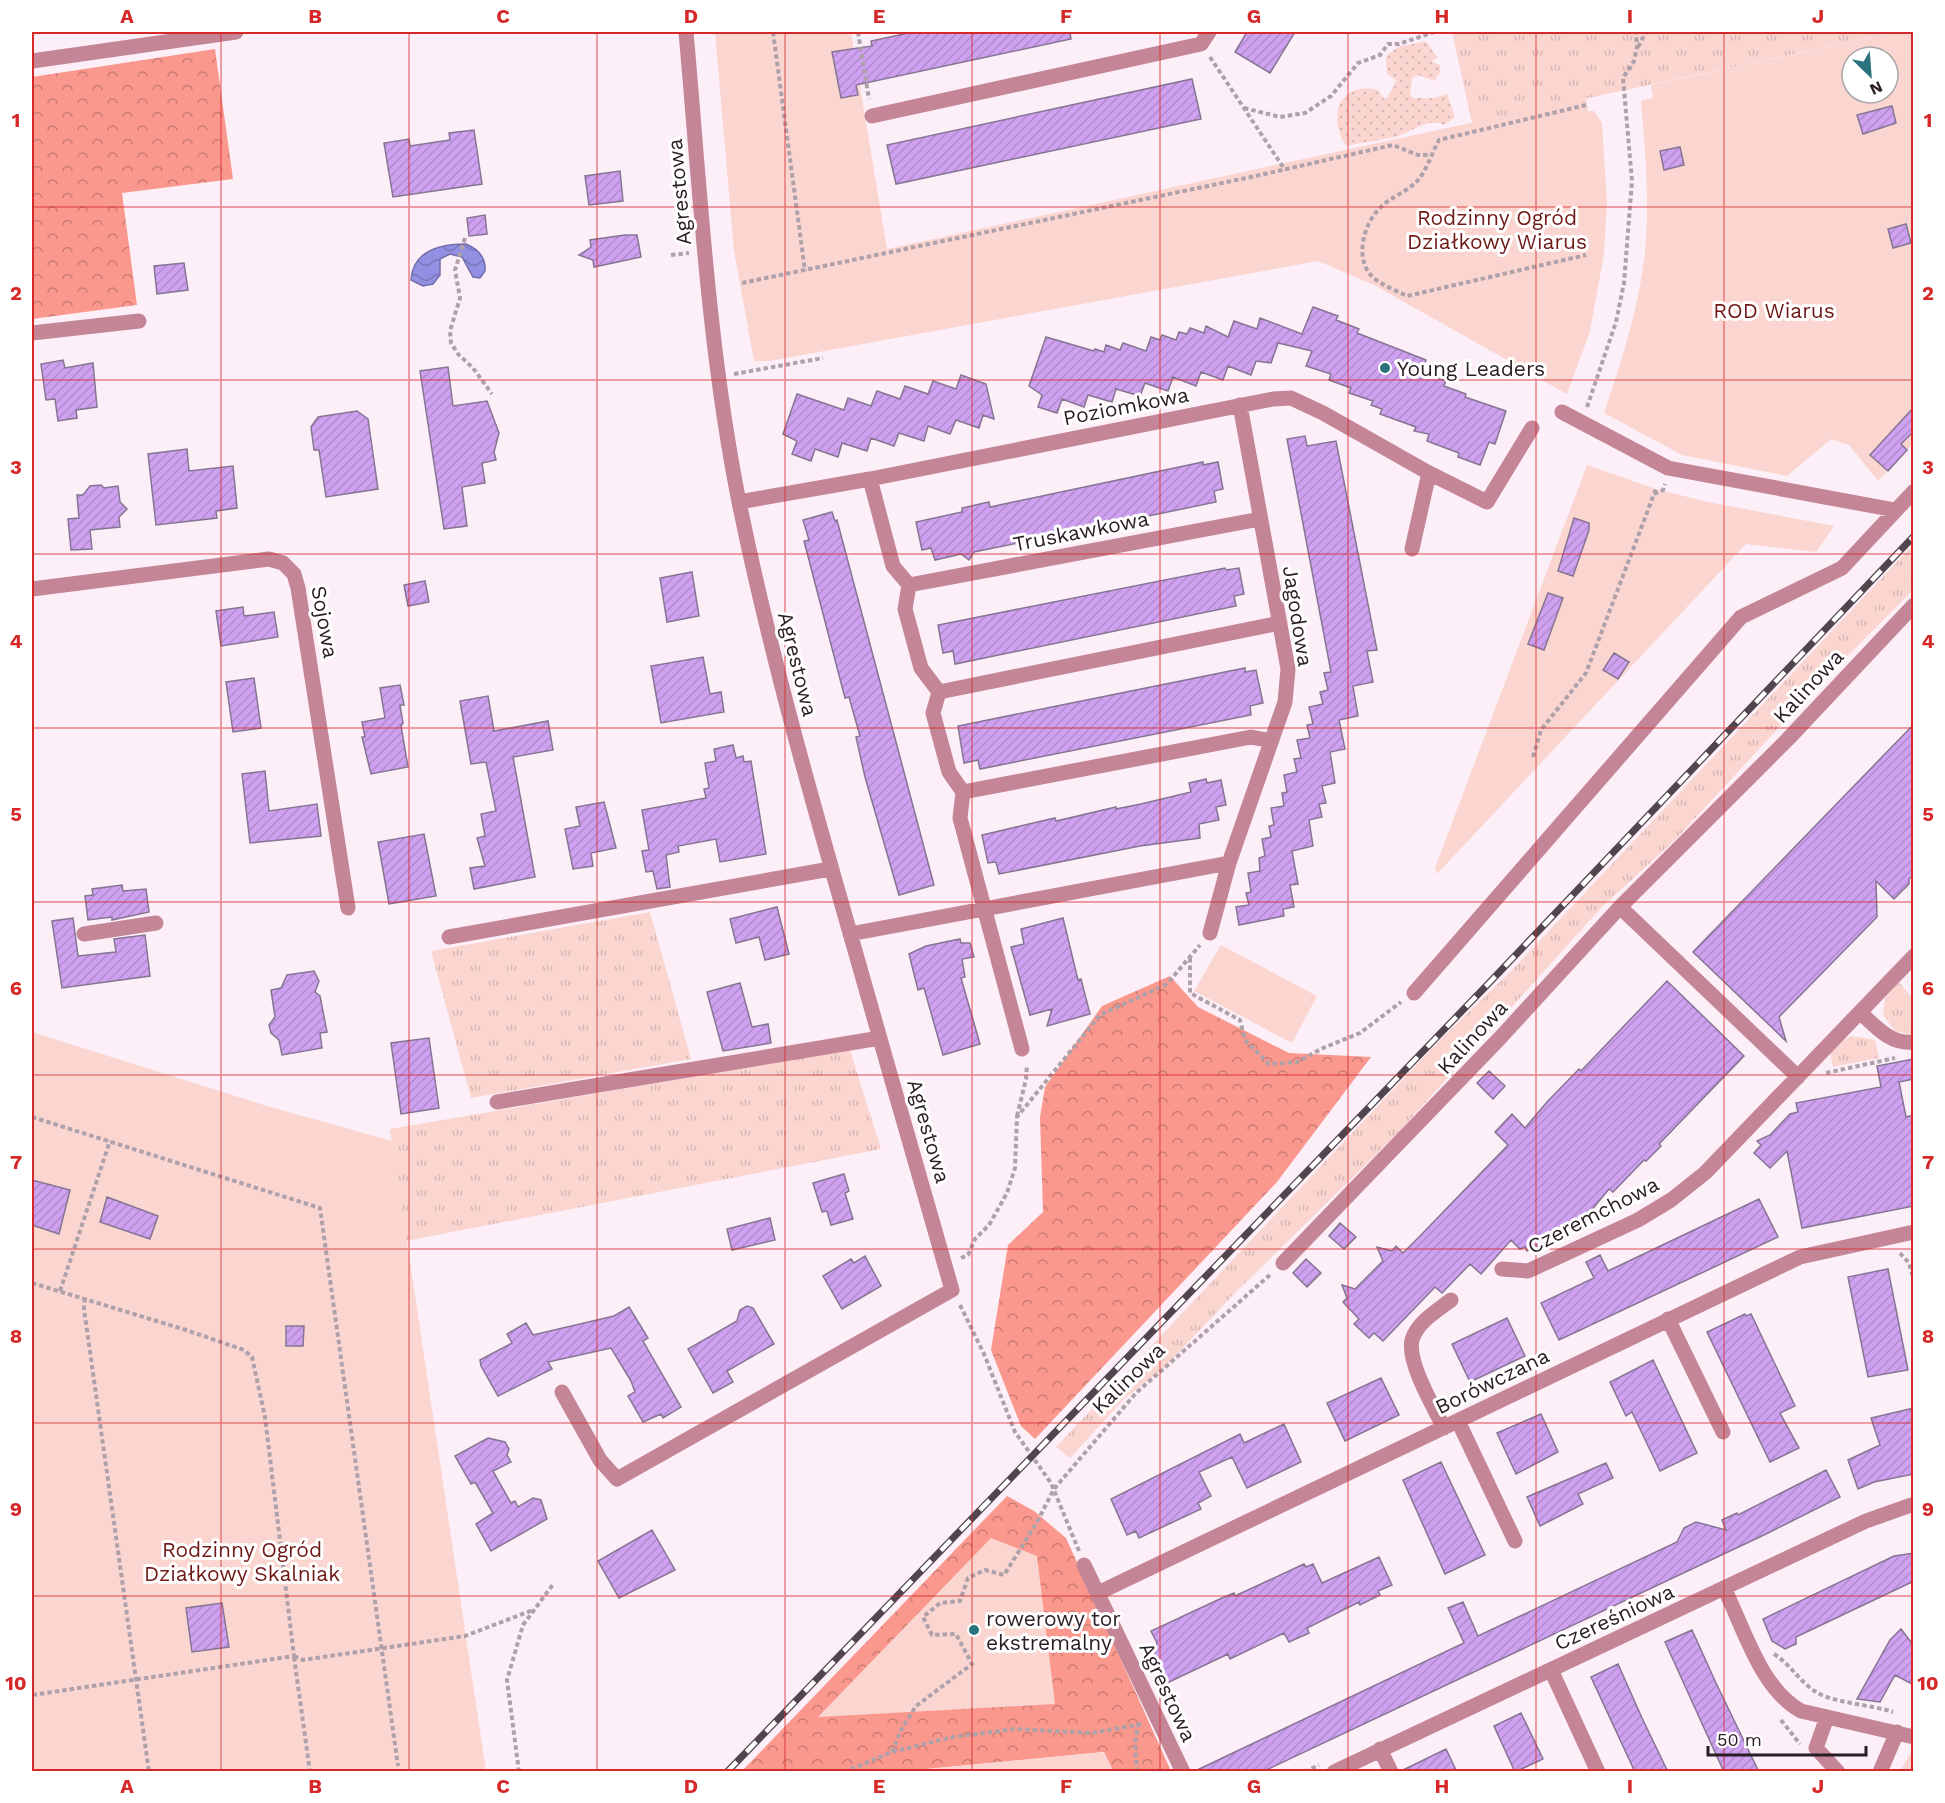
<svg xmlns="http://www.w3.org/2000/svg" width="1945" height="1803" font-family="'Work Sans',sans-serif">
  <defs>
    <pattern id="grass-tufts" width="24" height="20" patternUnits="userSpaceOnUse" patternTransform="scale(1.5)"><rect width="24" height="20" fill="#fbd6d1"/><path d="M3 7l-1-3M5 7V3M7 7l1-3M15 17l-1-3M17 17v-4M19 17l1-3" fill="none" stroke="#d7b7b3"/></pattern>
    <pattern id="forest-crowns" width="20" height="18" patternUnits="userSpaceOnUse" patternTransform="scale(1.5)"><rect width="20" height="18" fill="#fa988d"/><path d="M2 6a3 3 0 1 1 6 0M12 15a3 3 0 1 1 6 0" fill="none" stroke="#ca7b73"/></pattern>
    <pattern id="park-dots" width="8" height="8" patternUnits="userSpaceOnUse" patternTransform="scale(1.5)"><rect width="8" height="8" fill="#fbd6d1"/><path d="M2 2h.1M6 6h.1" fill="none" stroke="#d7b7b3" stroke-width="1.8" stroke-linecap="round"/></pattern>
    <pattern id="water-waves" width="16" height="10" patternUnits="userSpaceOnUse" patternTransform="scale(1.5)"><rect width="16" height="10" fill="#9390e3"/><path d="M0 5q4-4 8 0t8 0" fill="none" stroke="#7875b8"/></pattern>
    <pattern id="building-hatch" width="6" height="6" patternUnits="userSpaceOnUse" patternTransform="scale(1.5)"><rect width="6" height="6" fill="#cfa1f1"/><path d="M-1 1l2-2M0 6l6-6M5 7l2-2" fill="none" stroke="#b28ace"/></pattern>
  </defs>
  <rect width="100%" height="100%" fill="#fceff8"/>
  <path fill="url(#grass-tufts)" d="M1452,32H1897L1472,123Z
    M1913,545V590L1808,696L1676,839L1601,908L1397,1134L1232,1296L1165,1367L1125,1398L1070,1458L1056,1447L1436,1044L1513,969Z
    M650,912L691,1059L471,1098L431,951Z
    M1899,982L1913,999V1035L1895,1031L1883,1015L1885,998Z
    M1851,1036L1875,1040L1879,1058L1833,1067L1830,1053L1839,1042Z
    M850,1050L881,1149L406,1241L390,1129Z
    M1913,1749V1771H1900Z"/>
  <path fill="url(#forest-crowns)" d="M215,49L233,179L122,193L137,305L32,319V77Z
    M1170,976L1198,1007L1289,1053L1371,1057L1277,1182L1035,1439L1021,1426L991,1350L1008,1245L1043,1212L1040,1117L1045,1087L1102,1006Z
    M1007,1496L1034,1511L1066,1538L1171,1771H1113L1104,1752L906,1771L741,1772Z"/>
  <path fill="url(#park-dots)" d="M1426,41L1437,57L1432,62L1440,65V72L1435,81L1418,75L1412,78L1410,94L1412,98H1434L1447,94L1455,117L1444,125C1428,118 1415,130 1401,135C1387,140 1363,142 1346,146C1327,116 1339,81 1378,90L1384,99L1388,97L1396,80L1387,74L1386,56L1398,47Z"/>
  <path fill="#fbd6d1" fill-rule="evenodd" d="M715,32H851L887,249L1586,98L1588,111H1594L1602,123L1607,202L1604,254L1590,331L1567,394L1374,285L1318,261L770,361H754L734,251Z
    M1897,32H1913V444L1878,481L1849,445L1831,439L1787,476L1682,455L1604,413C1623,357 1642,298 1646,239C1649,193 1645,147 1641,101L1653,98L1651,85ZM1852,57H1888V93H1852Z
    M1587,465L1656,489L1708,502L1834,526L1816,552L1746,544L1437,874L1435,868Z
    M1221,945L1317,996L1292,1043L1194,991Z
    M32,1032L267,1106L392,1141L486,1771H32Z
    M991,1538L1037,1556L1055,1704L818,1717Z
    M1104,1752L1113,1771H906Z"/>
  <path fill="url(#water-waves)" stroke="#736eaa" stroke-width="1.5" d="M466,244C478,249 486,258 485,271L480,278L473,277L462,257L450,254L440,259V275L433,284L423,286L411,280C413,250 441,244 466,244Z"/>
  <path fill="url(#building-hatch)" stroke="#857592" stroke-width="1.5" d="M913,32H1070L1071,39L856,85L858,95L841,98L832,52L872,46L871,41Z
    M1247,32H1295L1270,73L1235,52Z
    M1192,79L1201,119L896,184L887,145Z
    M1892,106L1896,123L1863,134L1857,115Z
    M474,130L482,184L393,197L384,143L409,139L410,146L450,140L449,133Z
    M1680,147L1684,165L1664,170L1660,151Z
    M620,171L623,201L589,205L585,176Z
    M485,215L487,234L469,236L467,218Z
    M1906,224L1911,243L1893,248L1888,229Z
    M625,235H637L641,257L594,267L593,260L579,255L591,247L590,240Z
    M184,263L188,290L157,294L154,266Z
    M1313,307L1338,316L1336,320L1359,329L1357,333L1426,360L1422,372L1446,381L1444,386L1466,394L1465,397L1506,411L1495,444L1489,442L1480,465L1458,457L1459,453L1427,441L1429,434L1414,431L1416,427L1380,414L1382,409L1371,405L1373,401L1349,393L1351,388L1329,380L1331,374L1306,366L1312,351L1278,343L1271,363L1256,361L1251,375L1228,366L1223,380L1201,372L1196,386L1173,377L1168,391L1145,383L1140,396L1116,389L1112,402L1088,395L1084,407L1062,399L1057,413L1038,407L1042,395L1029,386L1046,337L1094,351L1095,349L1104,352L1106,345L1120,350L1123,343L1146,351L1151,337L1160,340L1162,335L1176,340L1179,332L1187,334L1190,328L1204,333L1206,326L1228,337L1234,321L1257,329L1260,318L1302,334Z
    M63,360L65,368L93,363L97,407L76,410L77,418L58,421L55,399L46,400L41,364Z
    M448,367L453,406L487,401L499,433L494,452L496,460L482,463L485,483L462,487L467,526L444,529L420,371Z
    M961,375L986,384L994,419L983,415L979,428L956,420L950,434L928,426L924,441L899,433L894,446L871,438L867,451L842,443L838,457L815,449L811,461L792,454L797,441L783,434L797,394L844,410L848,398L871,406L877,391L900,399L905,386L928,394L933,381L956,389Z
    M1914,407V431L1901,444L1907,450L1888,471L1870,455Z
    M357,411L368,419L378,489L326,497L319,450H314L311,427L318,417Z
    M1305,436L1307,446L1336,441L1377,650L1367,651L1373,682L1353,686L1358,716L1339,720L1345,749L1330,752L1335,783L1322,786L1326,803L1319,804L1322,817L1309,820L1313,846L1292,851L1298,884L1290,885L1294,907L1283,909L1284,916L1239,925L1236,907L1249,905L1246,893L1251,892L1248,873L1260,871L1259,858L1265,856L1262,839L1271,837L1269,826L1274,825L1271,808L1284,806L1282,793L1287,792L1284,775L1297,772L1294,759L1301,758L1297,740L1310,738L1307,725L1313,724L1309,707L1323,704L1320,692L1328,690L1324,673L1331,672L1287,439Z
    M187,449L189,471L233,466L237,508L216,511L217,518L156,525L148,454Z
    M1203,462V465L1218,462L1223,489L1214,491L1216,502L974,552L969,560L961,554L935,560L931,548L922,550L916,522L962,512V508L989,502L990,507Z
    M101,485L104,488L118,486L120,502L127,509L119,517L120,527L90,530L92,549L71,550L68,519L79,518L77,495H83L90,486Z
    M832,512L835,521L837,520L934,885L899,895L865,777L856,737L860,736L849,697L845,698L804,541L809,540L803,520Z
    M1574,518L1589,523V530L1573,576L1558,571Z
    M1225,568L1226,570L1239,568L1244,594L1234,596L1236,606L955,664L953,651L943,653L938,625Z
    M692,572L699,616L667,622L660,578Z
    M425,581L429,602L408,606L404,585Z
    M1548,593L1563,598L1544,650L1528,644Z
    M243,607L244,616L274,612L278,637L221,646L216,611Z
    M1614,653L1629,662L1618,679L1603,670Z
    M703,657L710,694L721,692L724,712L661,723L651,666Z
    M1245,668V672L1256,670L1263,703L1250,706L1251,715L980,769L978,760L964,763L958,726Z
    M254,678L261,728L233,732L226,682Z
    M400,685L404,705H400L403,723L401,726L408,767L371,774L362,737H365L362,722L385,718L380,688Z
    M488,696L494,731L548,721L553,750L513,757L535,877L474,889L470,868L485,866L477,838L485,836L481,814L496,811L486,762L471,764L460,701Z
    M1914,724V875L1909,879V884L1894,899L1876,881L1877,917L1779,1017L1786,1041L1693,952Z
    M733,745L736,758L743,756L744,762L751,761L766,854L720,862L716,839L678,846L679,852L666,855L670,887L657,889L653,871L646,872L642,851L649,850L642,810L706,798L704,789L709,788L705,763L716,761L714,749Z
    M265,771L269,811L317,804L321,836L250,843L242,774Z
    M1206,779L1207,783L1221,780L1226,805L1216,807L1219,820L1199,824L1200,838L1140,846L999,874L996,862L988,863L982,835L1055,818L1056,821L1116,807V809L1141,804L1191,792L1189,783Z
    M604,802L616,848L591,853L593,866L573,869L565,829L580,826L576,807Z
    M424,834L436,896L389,904L378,842Z
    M122,885L123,891L146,889L149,912L112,920V917L88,920L85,896L93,895L92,889Z
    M777,907L789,954L765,960L759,937L736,943L730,919Z
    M73,918L78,956L116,952L114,939L145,935L150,976L62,988L52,921Z
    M1063,918L1078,980L1081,979L1090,1014L1047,1026L1052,1009L1030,1015L1011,947L1024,944L1021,929Z
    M960,939L961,943H970L974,957L962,959L965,977L961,978L980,1044L943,1055L924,988L918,990L909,954L926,946Z
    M314,971L319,981L315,992L320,996L327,1032L320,1033L322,1048L282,1055L279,1040L271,1033L269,1025L275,1017L271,990L281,988L287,975Z
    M1667,981L1744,1056L1659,1144L1661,1146L1646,1161L1644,1160L1613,1192L1609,1189L1576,1229L1527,1251L1525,1247L1520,1249L1511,1240L1481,1274L1470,1264L1442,1293L1435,1287L1383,1341L1374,1333L1369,1338L1354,1324L1359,1319L1343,1302L1347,1298L1342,1285L1355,1289L1383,1261L1377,1247L1392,1251L1396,1246L1403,1253L1419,1237L1508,1145L1495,1132L1512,1114L1525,1128L1547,1102L1579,1069L1581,1071Z
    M740,983L752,1027L768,1024L771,1043L723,1051L707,992Z
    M429,1038L439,1108L401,1114L391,1043Z
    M1914,1059V1079L1899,1082L1906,1117L1914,1115V1206L1802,1228L1787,1151L1770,1168L1754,1153L1761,1145L1757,1141L1770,1135L1790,1114L1798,1112L1796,1103L1881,1087L1877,1066Z
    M1489,1071L1505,1086L1493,1099L1477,1083Z
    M844,1174L849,1191L845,1193L853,1219L831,1225L827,1211L822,1212L813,1183Z
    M32,1180L70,1190L59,1234L32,1225Z
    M107,1197L158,1216L150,1239L100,1222Z
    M1759,1199L1778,1237L1559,1340L1541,1303L1594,1278L1586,1262L1600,1255L1608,1271Z
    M770,1218L775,1240L732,1250L727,1229Z
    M1340,1223L1356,1237L1344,1249L1329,1236Z
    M865,1256L881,1286L842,1309L823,1276L851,1259L854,1263Z
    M1306,1259L1321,1273L1307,1287L1293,1273Z
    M1888,1269L1908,1370L1868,1377L1848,1277Z
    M747,1306L753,1308L774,1344L727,1371L733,1382L713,1393L688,1349L737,1321L740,1310Z
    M629,1307L648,1338L643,1341L681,1407L663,1418L661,1414L643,1422L628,1396L635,1392L631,1381L611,1348L548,1362L552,1369L498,1396L481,1366L480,1360L512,1343L507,1334L526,1323L533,1335L614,1316Z
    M1745,1314L1746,1316L1751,1314L1795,1406L1780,1413L1799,1448L1770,1462L1707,1332Z
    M1507,1318L1525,1356L1470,1382L1452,1344Z
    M286,1326H304L303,1346H286Z
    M1653,1360L1697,1453L1660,1471L1632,1412L1626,1416L1610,1382Z
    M1381,1378L1399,1415L1345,1441L1327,1403Z
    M1914,1408V1474L1874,1482L1858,1489L1848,1460L1880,1445L1871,1418Z
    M1541,1414L1558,1452L1516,1474L1497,1433Z
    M1284,1424L1301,1462L1247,1488L1232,1457L1199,1472L1211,1496L1198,1503L1201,1509L1139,1538L1136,1531L1127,1535L1111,1499L1240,1434L1244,1443Z
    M488,1438L505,1442L509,1449L507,1455L511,1462L493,1471L511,1503L515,1501L518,1507L533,1498L541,1500L547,1519L491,1551L476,1524L493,1513L475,1482L471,1484L455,1456Z
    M1441,1462L1485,1555L1445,1574L1403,1480Z
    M1606,1463L1613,1478L1578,1494L1583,1504L1540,1526L1527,1497Z
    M1826,1470L1840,1497L1766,1534L1262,1772H1193L1464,1643L1448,1608L1463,1602L1478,1636L1677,1542L1684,1528L1696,1522L1726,1530L1722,1520L1737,1513L1738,1515Z
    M652,1530L675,1570L619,1598L598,1561Z
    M1914,1553V1581L1796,1637V1644L1785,1649L1772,1641L1763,1619L1894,1556Z
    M1379,1557L1392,1585L1378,1591L1380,1595L1360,1605L1359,1602L1307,1628L1309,1633L1289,1642L1284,1633L1230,1659L1228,1654L1167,1683L1152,1654L1157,1643L1151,1631L1222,1598L1234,1593L1235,1596L1304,1564L1306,1567L1313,1564L1322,1583Z
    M222,1603L229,1647L192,1652L186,1608Z
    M1901,1629L1914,1646V1685L1895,1675L1880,1702L1857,1699L1890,1640Z
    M1692,1630L1716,1683L1759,1772H1724L1665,1642Z
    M1618,1664L1642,1718L1668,1772H1635L1591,1677Z
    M1521,1713L1543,1759L1515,1772L1494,1726Z
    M1446,1749L1457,1772H1401V1771Z"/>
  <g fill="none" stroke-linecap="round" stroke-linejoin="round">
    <path stroke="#aea1aa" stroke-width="4" stroke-dasharray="4.5 3" stroke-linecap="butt" d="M773,32L805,271
      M858,32L869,99
      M1638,47L1646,32
      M1210,57L1285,170
      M1586,105L1439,140C1431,154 1426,174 1414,184C1404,193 1389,198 1380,208C1363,224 1353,262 1375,279C1384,286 1397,291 1407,296L1586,255
      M1244,108L1280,117L1305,113L1331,96L1358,63L1380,55L1388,44H1399L1434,32
      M465,238L455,270L460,298L450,331L451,343L458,354L473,368L492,394
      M671,255L689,253
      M742,283L1251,177L1393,145L1418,155H1430
      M734,374L823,358
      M1587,407L1616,322L1624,283L1632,181L1623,78L1634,61L1637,47L1636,32
      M1654,494L1663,490L1665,484
      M1533,757L1541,730L1586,673L1656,489
      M1190,958V993L1240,1020L1245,1040L1269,1064L1297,1062L1323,1048L1360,1033L1401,1002
      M1826,1073L1895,1058
      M1017,1116L1026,1079L1027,1065
      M32,1117L320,1208L398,1766
      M1900,1253L1909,1263L1914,1281
      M961,1258L968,1255L975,1239L989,1225L1007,1193L1015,1168L1017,1117L1100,1015L1167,984L1200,945
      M32,1283L186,1330L244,1350L252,1357L265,1417L294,1656L32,1695
      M60,1291L110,1141
      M85,1298L84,1309L149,1772
      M960,1305L984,1354L1015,1432L1051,1483L1079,1551
      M1774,1654C1793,1666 1802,1687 1824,1696C1846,1704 1871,1705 1893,1712
      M294,1656L303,1660L465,1636L533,1610
      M294,1657L310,1772
      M1781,1720L1800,1744
      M892,1752L901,1730L916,1706L972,1664L956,1634L932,1635L923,1617L940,1603L960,1601L968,1578L985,1570L1004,1575L1036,1524L1054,1489L1136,1393L1271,1274
      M519,1772L507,1680L523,1625L554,1583
      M844,1772L892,1752L953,1737L1015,1729L1092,1733L1141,1724
      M1082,1772H1098
      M1137,1772L1135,1744L1138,1724
      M1305,1772L1319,1765"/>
    <path stroke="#c48596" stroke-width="15" d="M32,61L236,32
      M872,116L1201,44L1209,32
      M32,333L139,321
      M1562,412L1668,468L1895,510
      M1429,473L1487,502L1532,428
      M870,479L893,566L909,585L905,609L921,668L939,692L933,713L949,772L963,792L960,818L1022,1049
      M739,502L870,479L1273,399L1291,398L1323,413L1429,473L1412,549
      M909,585L1260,519
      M32,589L269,559L283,563L294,574L298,588L348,908
      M939,692L1280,623
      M963,792L1251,737L1271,741
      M1620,907L1798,1077
      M1210,933L1229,863L1285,702L1288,669L1240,405
      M84,934L156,923
      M850,934L1229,863
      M449,937L830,869
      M1414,993L1741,617L1842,568L1914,491
      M1860,1012C1876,1027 1891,1045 1914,1042
      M497,1102L880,1038
      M1283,1263L1500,1038L1620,907L1788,739L1914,605
      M1502,1269L1528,1271L1638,1220L1671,1200L1705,1173L1914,956
      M1668,1319L1723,1432
      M562,1392L600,1460L617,1479L952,1290C919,1178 888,1066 856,954C813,804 770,654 739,502C708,347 700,189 686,32
      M1458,1421L1515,1541
      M1444,1428C1434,1407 1407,1363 1412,1340C1417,1322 1437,1311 1451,1300
      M1084,1565L1183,1772
      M1724,1588C1744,1628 1760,1688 1801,1711L1914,1737
      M1098,1593L1800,1257L1914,1232
      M1551,1670L1598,1772
      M1827,1717L1816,1748L1838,1772
      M1380,1749L1391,1772
      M1334,1772L1866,1521L1914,1504
      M1880,1772L1897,1732"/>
    <defs>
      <path id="rail" d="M727,1772L1489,983L1914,536"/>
    </defs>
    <use href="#rail" stroke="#51454e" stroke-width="7"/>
    <use href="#rail" stroke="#fff" stroke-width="4.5" stroke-dasharray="14" stroke-linecap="butt"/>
  </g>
  <path fill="none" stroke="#d62828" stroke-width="1.5" stroke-opacity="0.55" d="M221,32V1772M409,32V1772M597,32V1772M785,32V1772M972,32V1772M1160,32V1772M1348,32V1772M1536,32V1772M1724,32V1772M32,207H1914M32,380H1914M32,554H1914M32,728H1914M32,902H1914M32,1075H1914M32,1249H1914M32,1423H1914M32,1596H1914"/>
  <g fill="#2a737c" stroke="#fff" stroke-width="2">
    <circle cx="1385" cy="368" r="6"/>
    <circle cx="974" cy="1630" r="6"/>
  </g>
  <g text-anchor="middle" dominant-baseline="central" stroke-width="6" stroke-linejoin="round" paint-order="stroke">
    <g font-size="21" fill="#291d26" stroke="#fff">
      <text transform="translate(679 192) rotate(-95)">Agrestowa</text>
      <text transform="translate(1126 406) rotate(-11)">Poziomkowa</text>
      <text transform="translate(1081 531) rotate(-11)">Truskawkowa</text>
      <text transform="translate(1298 616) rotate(81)">Jagodowa</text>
      <text transform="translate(325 622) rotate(80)">Sojowa</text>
      <text transform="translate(798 664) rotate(76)">Agrestowa</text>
      <text transform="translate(1808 686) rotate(-47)">Kalinowa</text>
      <text transform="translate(1472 1037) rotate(-47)">Kalinowa</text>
      <text transform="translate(929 1131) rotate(74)">Agrestowa</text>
      <text transform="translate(1593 1215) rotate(-27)">Czeremchowa</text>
      <text transform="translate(1128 1378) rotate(-44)">Kalinowa</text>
      <text transform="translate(1492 1381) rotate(-26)">Borówczana</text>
      <text transform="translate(1614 1617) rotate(-25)">Czereśniowa</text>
      <text transform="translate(1168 1692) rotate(65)">Agrestowa</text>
    </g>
    <g font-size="21" fill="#6f1917" stroke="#fff">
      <text x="1497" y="217">Rodzinny Ogród<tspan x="1497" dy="24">Działkowy Wiarus</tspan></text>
      <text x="1774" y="310">ROD Wiarus</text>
      <text x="242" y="1549">Rodzinny Ogród<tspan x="242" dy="24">Działkowy Skalniak</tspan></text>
    </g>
    <g font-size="21" fill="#291d26" stroke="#fff" text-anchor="start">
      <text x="1397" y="368">Young Leaders</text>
      <text x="986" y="1618">rowerowy tor<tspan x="986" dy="24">ekstremalny</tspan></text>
    </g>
  </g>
  <rect width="1945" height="1803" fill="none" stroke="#ffffff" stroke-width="66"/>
  <g transform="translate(1870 75) rotate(155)"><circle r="28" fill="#ffffff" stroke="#a9a5a8" stroke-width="1.5"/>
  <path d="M0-4.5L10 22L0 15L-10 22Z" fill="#2a737c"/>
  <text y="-9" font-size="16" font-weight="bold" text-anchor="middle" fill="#291d26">N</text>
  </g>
  <path d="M1708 1746v9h158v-9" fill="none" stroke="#291d26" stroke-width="3"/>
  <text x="1717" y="1746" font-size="18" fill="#291d26" stroke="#ffffff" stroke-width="4.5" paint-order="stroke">50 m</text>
  <rect x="33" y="33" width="1879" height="1737" fill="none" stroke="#d62828" stroke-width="2"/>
  <g font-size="20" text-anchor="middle" font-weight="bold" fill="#d62828">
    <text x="127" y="23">A</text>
    <text x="315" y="23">B</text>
    <text x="503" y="23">C</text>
    <text x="691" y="23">D</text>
    <text x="879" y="23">E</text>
    <text x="1066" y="23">F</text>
    <text x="1254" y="23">G</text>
    <text x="1442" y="23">H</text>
    <text x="1630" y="23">I</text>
    <text x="1818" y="23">J</text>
    <text x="16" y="127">1</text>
    <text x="1928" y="127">1</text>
    <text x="16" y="300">2</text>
    <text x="1928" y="300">2</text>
    <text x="16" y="474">3</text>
    <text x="1928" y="474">3</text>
    <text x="16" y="648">4</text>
    <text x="1928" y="648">4</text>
    <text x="16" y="821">5</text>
    <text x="1928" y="821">5</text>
    <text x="16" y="995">6</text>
    <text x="1928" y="995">6</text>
    <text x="16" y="1169">7</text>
    <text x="1928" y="1169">7</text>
    <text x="16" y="1343">8</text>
    <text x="1928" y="1343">8</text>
    <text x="16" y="1516">9</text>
    <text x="1928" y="1516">9</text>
    <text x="16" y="1690">10</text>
    <text x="1928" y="1690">10</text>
    <text x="127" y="1793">A</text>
    <text x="315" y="1793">B</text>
    <text x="503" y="1793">C</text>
    <text x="691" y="1793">D</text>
    <text x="879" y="1793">E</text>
    <text x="1066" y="1793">F</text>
    <text x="1254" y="1793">G</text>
    <text x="1442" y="1793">H</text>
    <text x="1630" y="1793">I</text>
    <text x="1818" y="1793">J</text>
  </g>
</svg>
